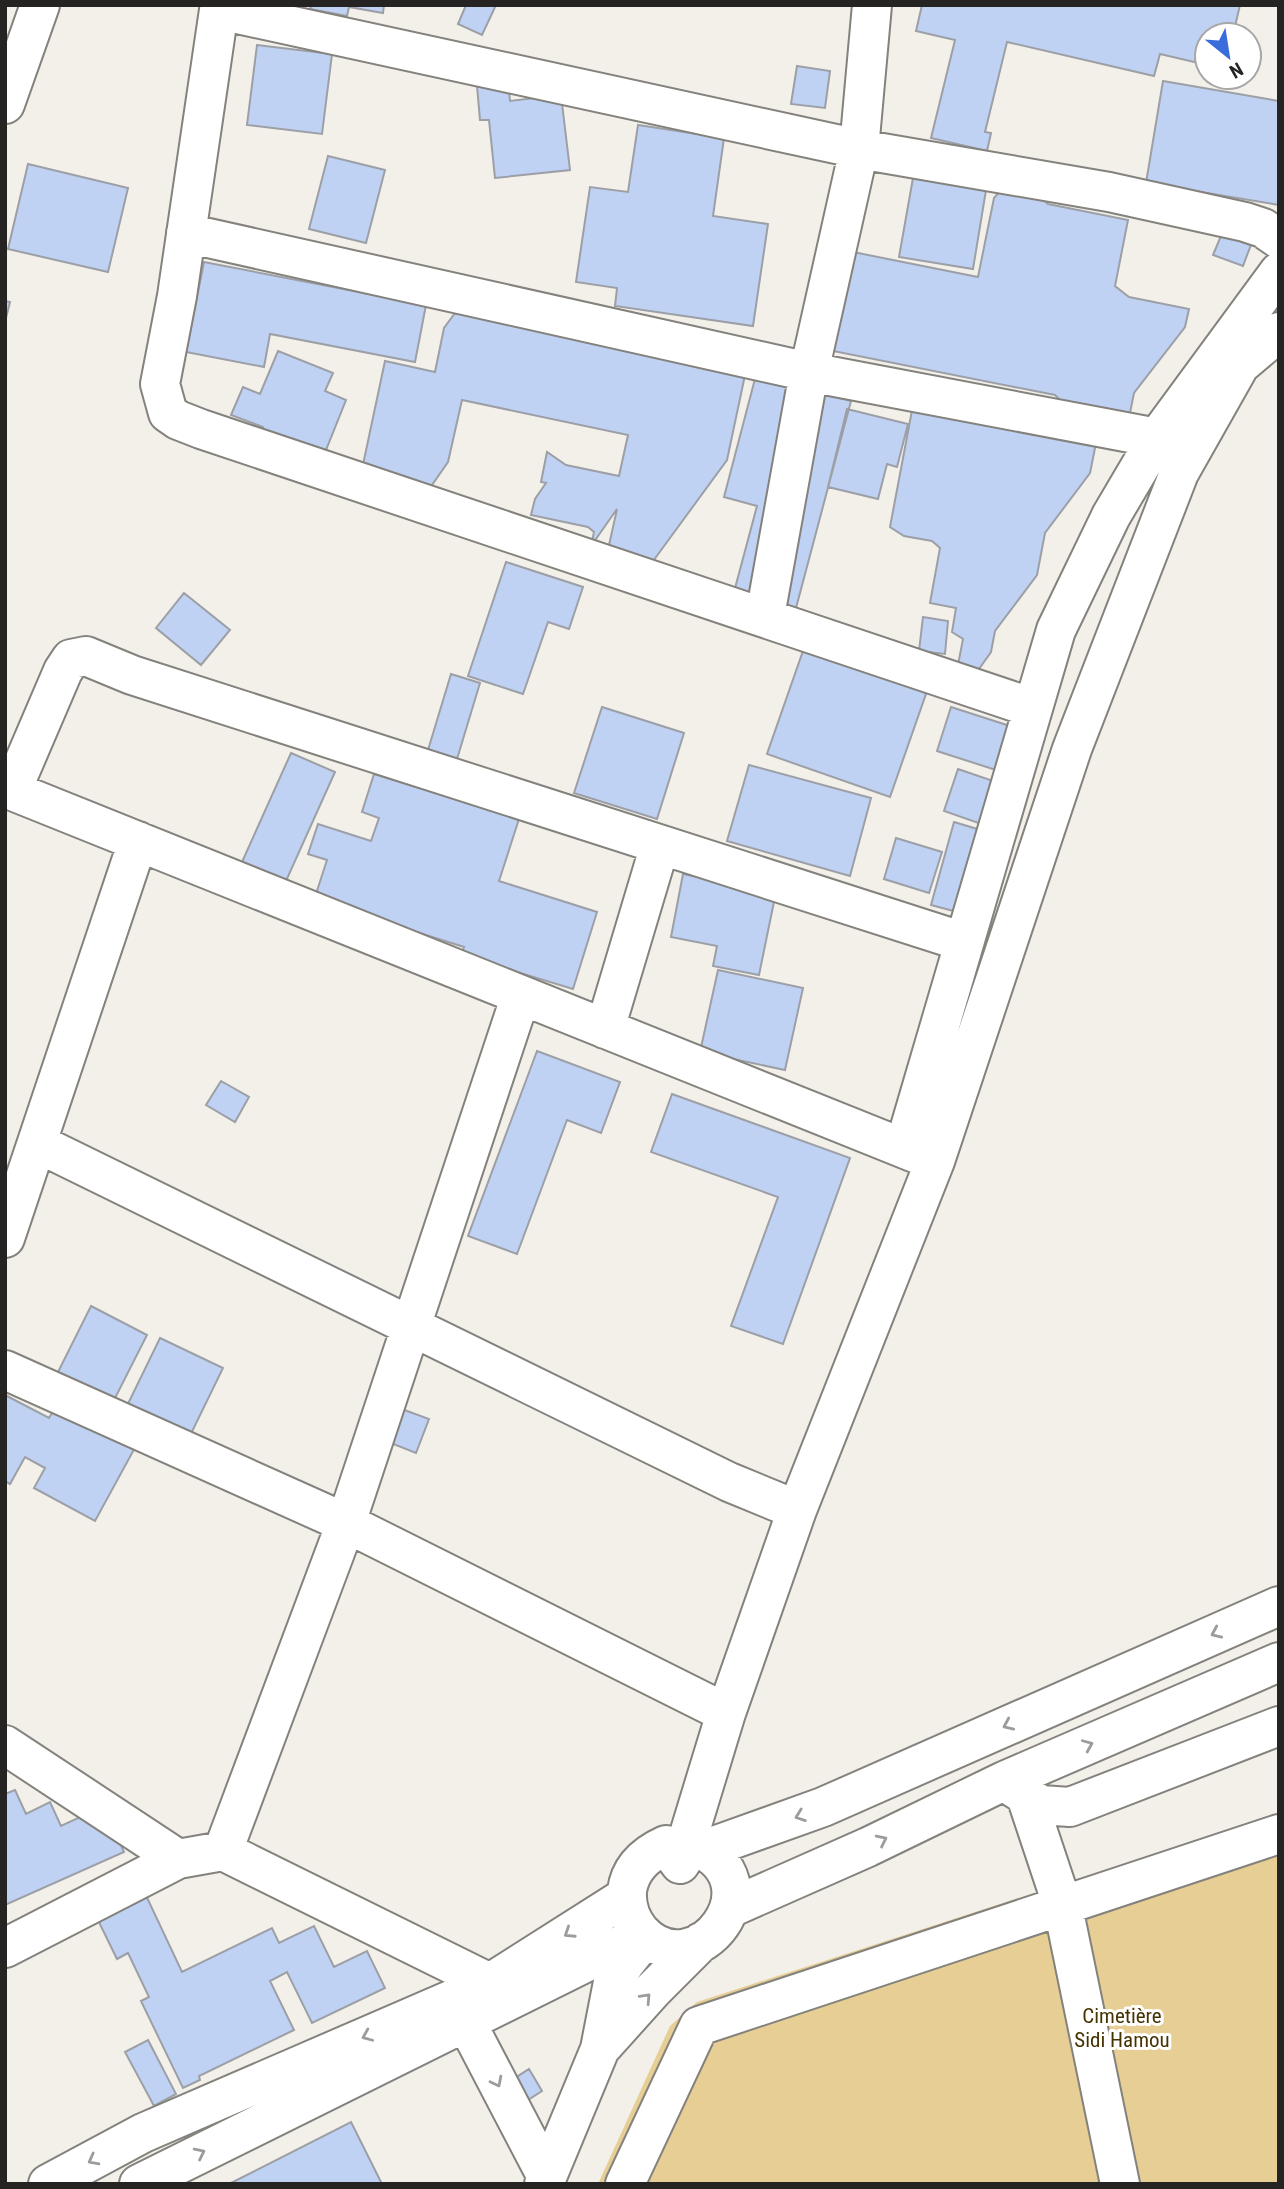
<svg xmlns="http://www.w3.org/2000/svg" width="1284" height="2189" font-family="'Roboto Condensed',sans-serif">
  <rect width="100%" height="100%" fill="#f3f0ea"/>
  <path fill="#e6ce95" d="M1279,1814V2184H598L670,2026L697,2002Z"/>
  <path fill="#c0d2f4" stroke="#9c9fa5" stroke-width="2" d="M306,5H384L383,13L349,7L347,16L310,9L311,6Z
    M466,5H496L482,35L458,24Z
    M922,5L955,6L1240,5L1233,35H1207V65L1160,54L1154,76L1007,42L985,132L991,133L987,151L931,138L955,40L916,31Z
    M257,45L332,54L322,134L247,125Z
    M797,66L830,71L825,108L791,104Z
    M1163,81L1279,101V205L1146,183Z
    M508,82L510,101L561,95L570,170L495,178L489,120H480L477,86Z
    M638,125L724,138L713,216L768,224L753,326L615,306L617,288L576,282L590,187L628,192Z
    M328,156L385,170L366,243L309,229Z
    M28,164L128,188L108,272L8,249Z
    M913,178L986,190L973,269L899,257Z
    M1000,191L1043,200L1048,204L1128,220L1115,286L1129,297L1189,309L1185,327L1134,393L1129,418L1102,408L1060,400L1055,395L808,346L828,247L978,277L994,198Z
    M1223,231L1252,242L1243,266L1213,255Z
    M204,262L426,305L415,362L270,334L264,367L186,352Z
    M5,301L10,302L5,322Z
    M455,313L745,375L727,460L648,568L606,559L617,509L591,546L594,532L588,527L531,515L535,499L546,483L541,482L547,452L566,465L619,476L628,435L462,400L448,462L425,495L361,474L385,361L435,372L444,328Z
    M278,351L333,373L325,391L346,400L322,460L260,436L263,427L231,415L243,387L260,394Z
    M756,375L851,401L796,608L734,592L757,506L724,497Z
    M913,405L1096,443L1090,473L1045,533L1037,575L995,631L991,652L979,669L958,665L963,639L952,632L956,608L930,603L940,548L932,541L904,536L890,527Z
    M847,409L908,424L897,467L887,464L878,499L828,487Z
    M506,562L583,587L569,629L548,622L523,694L468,676Z
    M184,593L230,630L201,665L156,628Z
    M923,617L948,621L945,654L919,651Z
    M804,648L927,691L890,797L767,754Z
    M451,674L480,683L457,759L428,750Z
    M602,707L684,733L657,819L574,793Z
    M951,707L1013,727L999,771L937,751Z
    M291,753L335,772L286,881L242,862Z
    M749,765L871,798L850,876L727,841Z
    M958,769L1002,784L987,826L944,811Z
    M374,774L519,819L499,881L597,912L573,989L461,955L464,947L314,900L327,860L308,854L318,824L371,841L379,818L362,812Z
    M954,822L984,831L961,913L931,905Z
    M896,838L942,852L929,893L884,879Z
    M683,874L776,892L759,975L713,966L717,946L671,937Z
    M718,970L803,988L785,1070L700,1052Z
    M537,1051L620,1082L601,1133L567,1120L517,1254L468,1236Z
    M221,1081L249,1097L235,1122L206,1105Z
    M672,1094L850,1158L783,1344L731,1326L778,1197L651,1152Z
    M91,1306L147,1335L108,1412L52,1384Z
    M160,1338L223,1368L186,1444L123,1414Z
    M5,1395L49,1418L58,1403L137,1444L95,1521L34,1488L45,1468L25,1457L10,1484L5,1481Z
    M391,1405L429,1419L416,1453L378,1438Z
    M15,1790L26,1814L50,1802L61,1826L104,1806L124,1852L5,1905V1794Z
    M142,1887L182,1972L272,1928L279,1943L314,1926L334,1967L367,1951L385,1988L312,2023L287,1972L270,1981L294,2030L199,2076L200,2080L183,2088L141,2001L149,1997L128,1953L117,1959L93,1910Z
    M148,2040L176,2094L154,2106L125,2052Z
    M529,2069L542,2091L517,2107L504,2085Z
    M351,2122L382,2184H229Z"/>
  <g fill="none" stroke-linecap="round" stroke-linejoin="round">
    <defs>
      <path id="minor" d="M222,5L219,10L177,296L160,384L168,413L178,420L201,429L1033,708
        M219,10L859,149L1109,192L1245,222L1263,228L1279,239
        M5,104L40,5
        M186,233L809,372L1157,438
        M765,616L809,372L859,149L872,5
        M5,788L935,1161
        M12,790L63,671L71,659L86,656L132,675L964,942
        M605,1029L660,845
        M37,1143L729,1482L797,1510
        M904,1148L1056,630L1111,516L1157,438L1279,272
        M5,1238L138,841
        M5,1370L346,1523L726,1713
        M5,1745L178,1859L223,1851L490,1983
        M1011,1786L1041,1805L1070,1807L1279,1726
        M1026,1796L1063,1907L1120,2184
        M666,1845L680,1864L692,1845C783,1880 695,1993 640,1931C631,1920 626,1906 627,1891C630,1868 646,1854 666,1845Z
        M703,1850L823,1807L1279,1606
        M223,1851L346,1523L521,995
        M680,1864L726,1713L797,1510L935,1161L1072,749L1179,473L1240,365L1279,332
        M730,1908L868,1847L1004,1781L1279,1662
        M5,1948L178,1859
        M466,2022L547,2177
        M600,2049L653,1990L701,1942
        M48,2184L143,2133L490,1983L627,1896
        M139,2184L643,1934
        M544,2184L600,2049L613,1982L625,1963L646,1937
        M625,2184L699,2026L1279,1834"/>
    </defs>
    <use href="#minor" stroke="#84827c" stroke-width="42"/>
    <use href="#minor" stroke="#fff" stroke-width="38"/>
  </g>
  <defs><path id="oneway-chevron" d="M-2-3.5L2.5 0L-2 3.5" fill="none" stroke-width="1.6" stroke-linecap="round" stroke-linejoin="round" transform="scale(1.75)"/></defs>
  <g stroke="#9d9c9c">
    <use href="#oneway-chevron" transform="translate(1216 1633) rotate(156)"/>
    <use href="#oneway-chevron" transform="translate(1008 1725) rotate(156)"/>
    <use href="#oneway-chevron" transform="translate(1088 1745) rotate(-23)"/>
    <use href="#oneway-chevron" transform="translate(800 1816) rotate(160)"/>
    <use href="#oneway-chevron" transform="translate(882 1840) rotate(-26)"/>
    <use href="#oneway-chevron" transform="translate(569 1933) rotate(147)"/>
    <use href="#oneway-chevron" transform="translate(646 1998) rotate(-47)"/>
    <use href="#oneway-chevron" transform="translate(367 2036) rotate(157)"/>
    <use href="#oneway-chevron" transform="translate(497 2082) rotate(63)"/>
    <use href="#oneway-chevron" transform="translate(200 2153) rotate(-26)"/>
    <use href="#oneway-chevron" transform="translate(93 2160) rotate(152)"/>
  </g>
  <g text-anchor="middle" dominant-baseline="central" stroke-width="6" stroke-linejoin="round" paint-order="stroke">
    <g font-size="21" fill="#453300" stroke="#fff">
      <text x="1122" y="2016">Cimetière<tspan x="1122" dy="24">Sidi Hamou</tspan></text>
    </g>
  </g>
  <rect width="1284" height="2189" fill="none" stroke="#252422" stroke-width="14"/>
  <g transform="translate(1228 56) rotate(150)"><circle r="33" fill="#ffffff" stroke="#a8a7a7" stroke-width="2"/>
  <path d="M0-5L12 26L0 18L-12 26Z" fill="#396ddc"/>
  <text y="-10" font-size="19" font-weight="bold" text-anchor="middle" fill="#252422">N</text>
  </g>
</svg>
